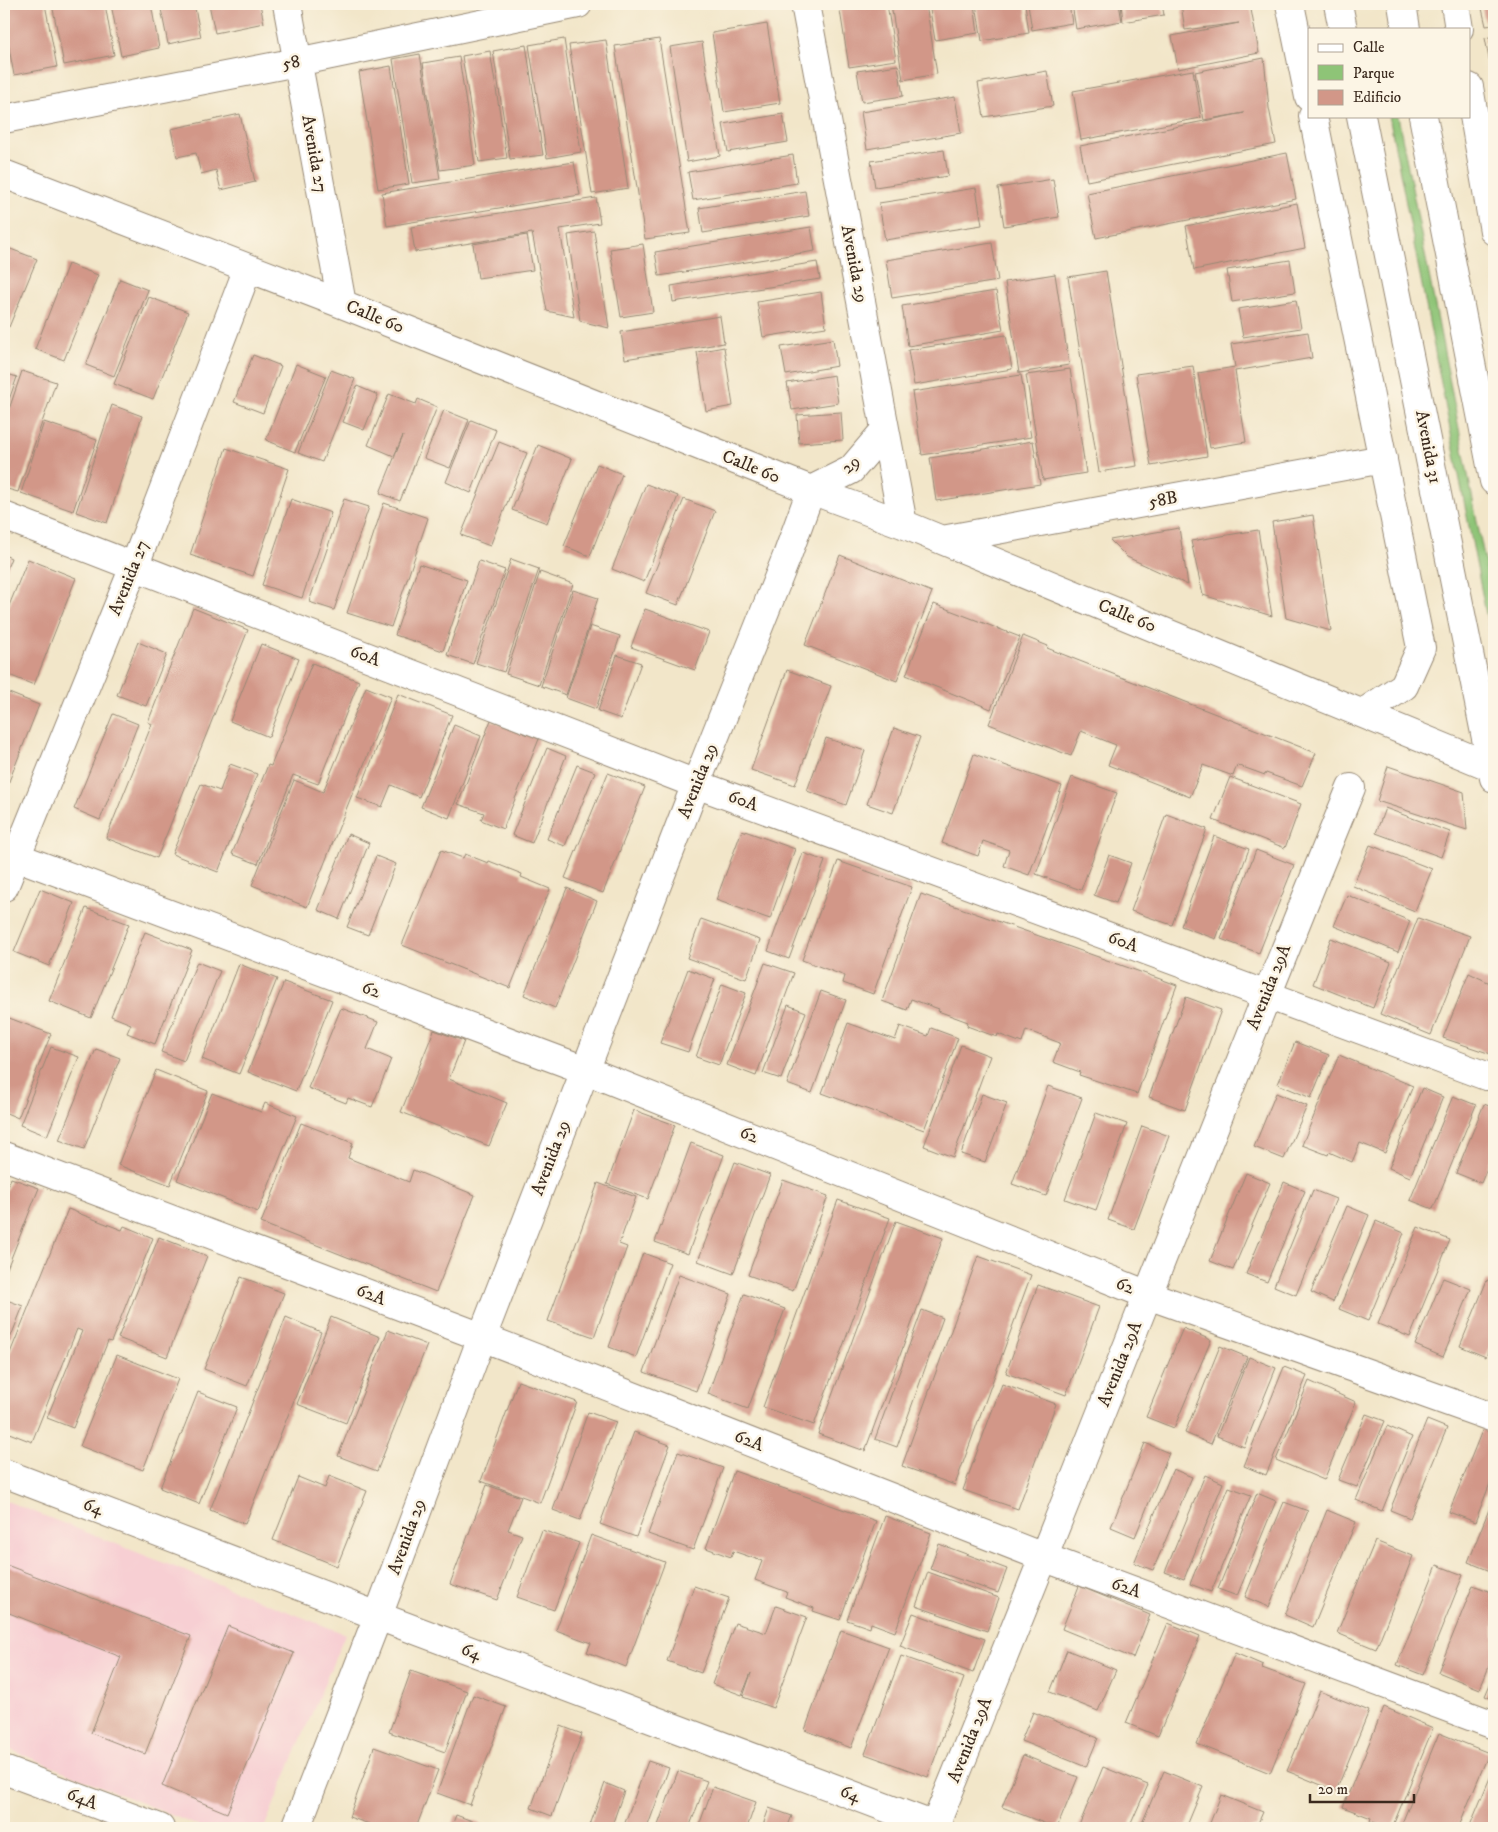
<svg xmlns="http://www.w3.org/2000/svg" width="1498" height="1832" font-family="'IM FELL DW Pica',serif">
  <rect width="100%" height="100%" fill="#fcf5e5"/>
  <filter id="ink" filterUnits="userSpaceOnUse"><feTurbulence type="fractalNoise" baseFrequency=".02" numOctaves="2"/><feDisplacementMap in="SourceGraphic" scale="10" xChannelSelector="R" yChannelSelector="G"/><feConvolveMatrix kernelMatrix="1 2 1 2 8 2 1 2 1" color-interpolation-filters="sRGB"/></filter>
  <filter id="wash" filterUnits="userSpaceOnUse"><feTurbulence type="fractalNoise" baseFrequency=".0096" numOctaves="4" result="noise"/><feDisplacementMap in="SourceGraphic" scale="20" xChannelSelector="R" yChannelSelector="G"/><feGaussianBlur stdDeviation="1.12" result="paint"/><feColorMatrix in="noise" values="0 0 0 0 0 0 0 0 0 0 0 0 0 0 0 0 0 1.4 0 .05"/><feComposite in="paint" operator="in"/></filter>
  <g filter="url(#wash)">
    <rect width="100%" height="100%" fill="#f2e6c9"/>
    <path fill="#f7cfd3" d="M4,1500L345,1634L264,1828H203L4,1747Z"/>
    <path fill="#8ec477" stroke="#64774a" d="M1389,116H1398L1494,608V655Z"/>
    <g id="blocks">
      <path fill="#d29788" d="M4,4H45L57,67L14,75L4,21Z
        M52,4H105L114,55L64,65Z
        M111,4H151L159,48L121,56Z
        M160,4H194L201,37L168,44Z
        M209,4H260L264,23L215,33Z
        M839,4H887L896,60L849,67Z
        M891,4H926L937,74L903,80Z
        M929,4H974L978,33L935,40Z
        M976,4H1025L1029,33L982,41Z
        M1028,4H1069L1072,23L1032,30Z
        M1072,4H1119L1122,21L1076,29Z
        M1121,4H1162L1164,15L1123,22Z
        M1181,4H1250L1259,53L1178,69L1172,36L1239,23L1185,30Z
        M1481,4H1494V25L1486,26Z
        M767,24L780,103L724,112L712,33Z
        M1494,36V80H1493L1485,38Z
        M564,39L581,152L547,158L529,45Z
        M659,39L690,233L645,239L615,46Z
        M606,40L628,188L592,194L569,45Z
        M702,42L720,156L687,162L670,47Z
        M526,45L543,155L510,159L493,51Z
        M490,51L507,158L479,162L462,56Z
        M420,54L440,179L412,183L393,59Z
        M459,57L475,165L440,170L423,63Z
        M1264,58L1269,108L1276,144L1087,181L1080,146L1244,113L1204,120L1195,72Z
        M898,65L903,96L862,102L857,71Z
        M391,66L409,184L378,189L359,72Z
        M1193,70L1201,118L1081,140L1073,91Z
        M1047,71L1053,106L984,117L978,83Z
        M955,97L961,133L867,149L861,112Z
        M240,114L255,182L221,190L216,170L201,174L196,153L177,157L171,129Z
        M783,114L788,142L728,152L723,124Z
        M944,150L948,176L875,187L871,161Z
        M1287,153L1296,199L1096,238L1087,193Z
        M793,155L797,183L693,200L688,172Z
        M574,162L580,195L387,226L382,193Z
        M1053,179L1059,217L1004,226L998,188Z
        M976,188L982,225L885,240L879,203Z
        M805,191L809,216L703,233L699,208Z
        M596,198L600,223L560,229L574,317L547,311L532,233L415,252L411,227Z
        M1297,203L1305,248L1194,270L1186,226Z
        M811,227L815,251L659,276L655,252Z
        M594,231L609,328L580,321L568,235Z
        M527,235L533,270L478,278L473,244Z
        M992,243L998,281L892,298L886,260Z
        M643,244L653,312L621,317L610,249Z
        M8,248L37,259L9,327L4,325V258Z
        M1290,260L1295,292L1232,302L1227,270Z
        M817,262L820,279L673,302L671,286Z
        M68,264L98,275L64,360L35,349Z
        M1106,271L1137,466L1099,472L1068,277Z
        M1055,274L1069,365L1019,373L1005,282Z
        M120,279L148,290L114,376L86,365Z
        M996,291L1003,330L908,346L902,306Z
        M821,292L826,327L763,337L757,302Z
        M149,297L188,312L153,399L114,384Z
        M1296,300L1301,328L1243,337L1238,309Z
        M720,316L724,343L625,359L621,332Z
        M1308,332L1312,358L1235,371L1246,442L1210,448L1198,373L1235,367L1231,344Z
        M1006,335L1012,369L914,385L908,350Z
        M833,339L837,366L786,375L781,347Z
        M724,347L733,406L706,411L697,352Z
        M253,355L281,366L263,413L234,402Z
        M296,364L326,376L295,452L266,440Z
        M1193,366L1207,456L1151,466L1136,374Z
        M1070,369L1086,473L1043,480L1026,375Z
        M331,370L355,379L322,462L298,453Z
        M22,371L56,382L18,492L4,488V424Z
        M4,373L17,377L4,414Z
        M834,375L838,403L792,410L787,383Z
        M1021,375L1031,437L922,455L912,392Z
        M357,386L378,395L364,430L343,422Z
        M389,394L416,404L418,399L437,407L400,501L380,493L403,436L394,456L368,445Z
        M112,405L142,416L107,523L76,512Z
        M444,410L469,420L450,468L424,458Z
        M841,412L843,440L799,443L797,415Z
        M471,420L496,430L471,493L446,482Z
        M44,422L97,440L73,511L21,493Z
        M1033,441L1040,484L936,501L930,458Z
        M499,442L527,453L490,546L461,535Z
        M538,445L572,459L547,523L512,510Z
        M226,448L289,469L253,576L190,555Z
        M597,464L622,474L590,556L564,546Z
        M646,484L678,496L644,582L612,569Z
        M291,499L331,513L302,598L262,585Z
        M344,499L369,507L334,610L309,602Z
        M684,499L715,511L678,605L646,593Z
        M384,503L428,518L391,627L347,613Z
        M1313,515L1331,631L1286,618L1272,522Z
        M1179,528L1188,585L1127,557L1110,540Z
        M1258,530L1272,616L1203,595L1191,541Z
        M4,555L11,558L4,576Z
        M840,555L932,592L897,681L805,645Z
        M28,559L76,578L34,685L4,673V618Z
        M511,559L539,569L504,672L476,663Z
        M479,561L505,570L473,664L447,655Z
        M419,564L467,580L443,651L395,635Z
        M540,572L573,584L539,685L506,674Z
        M573,590L598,598L566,695L541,686Z
        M934,604L1020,637L991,709L906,675Z
        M193,608L248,630L157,858L106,838L152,724L148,722Z
        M645,609L709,632L695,670L631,647Z
        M590,626L620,636L596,709L566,698Z
        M1023,636L1048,646L1047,648L1077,660L1316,753L1302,786L1266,773L1265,775L1237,765L1233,776L1203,765L1190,797L1108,765L1116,745L1081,731L1071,756L989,724Z
        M138,642L167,654L146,706L117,695Z
        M261,644L299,659L269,737L230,721Z
        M617,655L641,663L621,719L598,711Z
        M312,663L359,681L318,784L293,775L258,864L232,854L268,765L271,766Z
        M787,670L831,686L795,785L751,770Z
        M366,687L391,697L307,907L252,885L294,780L323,792Z
        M4,691L39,705L4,794Z
        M398,694L452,715L419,797L391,785L382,807L357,798Z
        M113,714L138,724L100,820L74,809Z
        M491,720L539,739L503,829L481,820L484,813L458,804Z
        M454,725L481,736L449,818L421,807Z
        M894,728L920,737L893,813L867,804Z
        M826,738L865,751L846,805L807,791Z
        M547,748L566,756L532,843L512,835Z
        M974,754L1062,786L1029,875L1004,866L1009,850L983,841L978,856L942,843Z
        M230,764L257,774L218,872L172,854L201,784L220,791Z
        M577,765L595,772L565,846L547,839Z
        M1388,766L1464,792L1467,830L1377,801Z
        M608,773L645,787L603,893L565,878Z
        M1072,777L1117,793L1081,890L1036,874Z
        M1230,777L1301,804L1285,848L1213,820Z
        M1385,808L1450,832L1441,857L1376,833Z
        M1166,814L1207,829L1172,925L1131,911Z
        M742,830L795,849L770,919L716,900Z
        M348,834L369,843L339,919L318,910Z
        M1214,836L1249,849L1216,939L1181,926Z
        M1370,845L1432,869L1415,911L1353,886Z
        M441,850L463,858L465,854L488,863L489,861L522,874L521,877L550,889L510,988L402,945Z
        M1256,850L1294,865L1259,953L1221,939Z
        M803,853L825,861L789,959L768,951Z
        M1109,855L1131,863L1116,903L1094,895Z
        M376,856L396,864L368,935L347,927Z
        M838,861L912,887L873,994L843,983L845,976L802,960Z
        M567,888L597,901L555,1008L524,995Z
        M40,889L74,903L49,966L14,952Z
        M921,894L1177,985L1137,1094L1079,1075L1080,1072L1053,1062L1060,1043L1026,1030L1022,1043L998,1034L997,1037L967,1026L968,1022L938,1011L939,1009L911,999L907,1010L882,1001Z
        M1347,895L1410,921L1398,952L1334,926Z
        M86,908L129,924L91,1018L49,1001Z
        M1418,918L1470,936L1431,1035L1380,1014Z
        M701,919L760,940L746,979L687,958Z
        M145,932L192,950L155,1044L127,1033L131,1024L111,1016Z
        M1331,938L1391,962L1373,1008L1313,984Z
        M197,962L220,971L184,1061L161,1052Z
        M765,963L794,973L756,1076L727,1065Z
        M239,964L277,979L239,1074L202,1059Z
        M688,969L715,979L688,1052L660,1043Z
        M1469,973L1494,985V1055L1443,1038Z
        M284,982L332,1000L296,1091L248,1072Z
        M722,984L746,993L719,1065L696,1057Z
        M821,991L846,1000L812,1093L787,1084Z
        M1186,997L1221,1010L1185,1110L1149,1097Z
        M788,1005L806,1012L781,1079L763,1073Z
        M341,1008L378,1022L367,1049L391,1059L372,1107L348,1098L346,1103L308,1088Z
        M4,1016L51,1034L18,1118L4,1112Z
        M848,1023L895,1040L900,1026L928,1036L931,1028L958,1038L924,1130L822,1093Z
        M434,1030L464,1041L449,1079L507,1103L489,1146L401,1112Z
        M1295,1042L1329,1055L1311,1098L1278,1084Z
        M961,1045L990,1056L953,1157L924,1146Z
        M51,1047L79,1057L47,1136L20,1125Z
        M96,1049L120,1058L84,1149L59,1140Z
        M1339,1055L1413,1086L1385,1153L1360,1143L1352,1162L1329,1152L1328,1155L1302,1145Z
        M156,1070L208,1091L170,1185L118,1165Z
        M1048,1086L1082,1098L1046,1196L1012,1184Z
        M1422,1088L1443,1097L1410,1177L1389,1168Z
        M212,1093L261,1112L265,1103L297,1116L258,1212L177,1180Z
        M1276,1093L1307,1106L1284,1159L1254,1147Z
        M982,1094L1007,1103L985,1162L961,1154Z
        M1453,1096L1476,1105L1433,1209L1410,1200Z
        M1484,1104L1494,1108V1151L1481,1183L1456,1173Z
        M634,1110L675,1125L648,1199L607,1184Z
        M1096,1113L1127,1124L1096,1210L1065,1199Z
        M301,1123L353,1143L348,1158L409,1182L413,1170L475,1195L436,1292L261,1223Z
        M1142,1126L1169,1136L1134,1229L1108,1220Z
        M691,1143L724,1155L688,1254L655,1242Z
        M735,1162L770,1175L733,1274L698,1261Z
        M1246,1173L1270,1183L1233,1270L1210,1261Z
        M11,1178L39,1188L4,1276V1196Z
        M783,1180L828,1196L793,1291L748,1275Z
        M1284,1182L1305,1191L1267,1282L1246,1274Z
        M598,1183L636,1197L619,1244L627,1247L594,1337L548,1321Z
        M1313,1190L1336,1199L1296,1295L1274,1286Z
        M838,1200L890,1218L814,1425L763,1407Z
        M1347,1206L1369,1215L1333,1302L1311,1292Z
        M68,1209L122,1230L124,1226L153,1238L111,1342L108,1341L73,1428L47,1418L82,1331L77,1329L32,1442L4,1431V1368Z
        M896,1221L943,1238L865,1451L818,1434Z
        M1376,1221L1404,1233L1368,1321L1339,1309Z
        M1418,1227L1450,1240L1410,1337L1378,1324Z
        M159,1237L207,1256L167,1357L118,1338Z
        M643,1253L670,1263L636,1357L609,1347Z
        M978,1256L1031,1275L955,1485L902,1466Z
        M679,1275L731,1294L696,1391L644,1372Z
        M241,1277L284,1293L247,1386L204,1369Z
        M1443,1278L1471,1289L1443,1357L1415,1345Z
        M1487,1280L1494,1283V1336L1486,1357L1460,1346Z
        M1038,1285L1099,1307L1066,1395L1006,1373Z
        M744,1294L785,1309L748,1409L708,1394Z
        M4,1299L23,1306L4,1354Z
        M922,1310L943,1318L897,1447L875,1439Z
        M286,1317L321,1332L245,1524L210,1510Z
        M331,1317L380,1337L346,1423L297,1404Z
        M1183,1328L1211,1340L1174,1428L1146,1417Z
        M388,1330L427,1345L377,1471L338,1456Z
        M1220,1346L1247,1357L1211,1444L1185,1433Z
        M117,1355L178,1379L143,1470L80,1446Z
        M1249,1357L1276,1368L1244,1447L1217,1436Z
        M1284,1367L1307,1376L1266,1475L1244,1466Z
        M518,1381L577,1402L540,1503L481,1481Z
        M1309,1381L1356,1402L1324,1480L1276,1460Z
        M1002,1384L1056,1404L1018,1509L963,1490Z
        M198,1392L237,1407L199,1504L160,1488Z
        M588,1412L616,1422L580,1520L553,1510Z
        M1366,1414L1385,1421L1357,1487L1338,1480Z
        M1427,1420L1447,1428L1410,1518L1390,1510Z
        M1387,1426L1412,1437L1382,1511L1356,1500Z
        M1484,1426L1494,1430V1473L1475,1522L1449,1512Z
        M634,1432L670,1445L636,1537L600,1524Z
        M1145,1443L1169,1453L1135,1537L1111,1527Z
        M678,1452L723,1468L693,1550L648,1534Z
        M1173,1469L1192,1477L1153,1570L1134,1563Z
        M734,1471L876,1521L840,1620L813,1611L814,1608L785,1597L787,1592L755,1580L762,1561L733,1551L731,1557L706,1548Z
        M1205,1475L1223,1483L1184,1579L1165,1572Z
        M329,1476L367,1491L337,1566L273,1540L298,1477L325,1488Z
        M487,1485L521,1497L508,1530L522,1535L497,1600L450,1584Z
        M1229,1487L1251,1495L1211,1592L1190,1584Z
        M1257,1493L1276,1501L1237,1596L1218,1589Z
        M1494,1497V1569L1493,1572L1468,1562Z
        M1284,1502L1308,1511L1269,1607L1245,1597Z
        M1327,1510L1356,1522L1313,1627L1285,1615Z
        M885,1516L931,1533L895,1632L871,1623L870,1628L847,1620Z
        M542,1530L579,1543L554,1610L517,1597Z
        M591,1535L665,1562L626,1667L587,1652L591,1643L556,1630Z
        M1375,1541L1413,1556L1376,1649L1337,1633Z
        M939,1544L1007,1569L998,1593L930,1569Z
        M4,1564L191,1636L145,1754L91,1733L121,1657L4,1611Z
        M1437,1565L1463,1575L1423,1675L1397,1665Z
        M928,1572L999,1598L987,1631L916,1606Z
        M1473,1585L1494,1593V1654L1480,1689L1438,1672Z
        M694,1586L729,1598L701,1673L667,1661Z
        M1079,1586L1150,1615L1133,1658L1062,1629Z
        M776,1606L807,1617L773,1708L743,1697L751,1673L742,1695L712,1684L735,1623L766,1633Z
        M913,1613L985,1639L973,1673L900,1646Z
        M1168,1623L1200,1636L1158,1736L1126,1723Z
        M228,1626L294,1653L227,1813L162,1786Z
        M841,1630L889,1647L851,1748L805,1730Z
        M1067,1650L1116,1670L1098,1711L1050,1692Z
        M1235,1653L1263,1665L1262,1668L1306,1684L1270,1773L1197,1744Z
        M901,1656L964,1678L928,1777L865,1754Z
        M411,1671L467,1691L445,1752L389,1732Z
        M1494,1675V1700L1485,1696Z
        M1320,1691L1369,1711L1336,1791L1287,1771Z
        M473,1695L506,1707L470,1805L437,1793Z
        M1384,1707L1433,1728L1392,1828L1370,1821L1371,1818L1343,1807Z
        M1033,1712L1098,1738L1086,1767L1021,1741Z
        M561,1726L582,1734L552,1816L531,1808Z
        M1439,1733L1489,1753L1458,1828H1400Z
        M374,1747L438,1770L416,1828H381L349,1817Z
        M1023,1755L1078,1777L1057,1828L1002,1807Z
        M648,1761L669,1768L647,1828H623Z
        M1103,1767L1148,1785L1129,1828H1078Z
        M1494,1768V1820L1491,1828H1469Z
        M678,1771L707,1781L689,1828H657Z
        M1164,1771L1203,1787L1186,1828H1140Z
        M605,1783L624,1791L611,1828H589Z
        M713,1787L756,1802L747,1828H698Z
        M1221,1795L1263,1812L1256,1828H1208Z
        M769,1808L792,1816L787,1828H762Z
        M456,1815L491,1828H451Z"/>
    </g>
  </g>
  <g filter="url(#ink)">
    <use href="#blocks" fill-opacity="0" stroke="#968874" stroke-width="1"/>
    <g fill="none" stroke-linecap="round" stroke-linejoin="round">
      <defs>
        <path id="minor" d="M287,4L342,304
          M805,4L903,524
          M1290,4L1309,97
          M1455,4L1459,29
          M1469,87L1494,231
          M1313,116L1421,648L1404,686L1363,713
          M4,119L297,62L578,4
          M4,174L342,304L811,490L903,524L1494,768
          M811,490L851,470L885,430
          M4,516L696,784L1486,1076
          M942,540L1383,459
          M4,852L585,1070L1148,1295L1494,1418
          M4,887L134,567L248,268
          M4,1156L482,1337L1043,1557L1494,1725
          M4,1473L378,1616L940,1828
          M4,1770L160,1828
          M296,1828L378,1616L482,1337L696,784L787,556L811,490
          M934,1828C1076,1483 1209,1133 1351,788"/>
        <path id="major" d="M1338,4L1343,29
          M1402,4L1406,29
          M1361,116L1494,778
          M1423,116L1494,481"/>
      </defs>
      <use href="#minor" stroke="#968874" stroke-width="30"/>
      <use href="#major" stroke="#968874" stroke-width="30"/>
      <use href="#minor" stroke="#fff" stroke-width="28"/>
      <use href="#major" stroke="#fff" stroke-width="28"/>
    </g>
  </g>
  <g text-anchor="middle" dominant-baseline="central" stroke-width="5" stroke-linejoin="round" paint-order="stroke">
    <g font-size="18" fill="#3b2a1e" stroke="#fcf5e5">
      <text transform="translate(291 63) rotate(-11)">58</text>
      <text transform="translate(314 154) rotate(80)">Avenida 27</text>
      <text transform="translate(854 264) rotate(79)">Avenida 29</text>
      <text transform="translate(375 317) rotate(22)">Calle 60</text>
      <text transform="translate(1428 447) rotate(79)">Avenida 31</text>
      <text transform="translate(851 465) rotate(-40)">29</text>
      <text transform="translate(751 467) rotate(22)">Calle 60</text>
      <text transform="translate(1163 500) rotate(-10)">58B</text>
      <text transform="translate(129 578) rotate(-68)">Avenida 27</text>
      <text transform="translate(1127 616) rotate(22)">Calle 60</text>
      <text transform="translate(365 656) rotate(21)">60A</text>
      <text transform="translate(698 781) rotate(-68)">Avenida 29</text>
      <text transform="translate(743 801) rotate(20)">60A</text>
      <text transform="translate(1123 942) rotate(20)">60A</text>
      <text transform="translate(1269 987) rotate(-68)">Avenida 29A</text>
      <text transform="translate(371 990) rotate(21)">62</text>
      <text transform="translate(749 1135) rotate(22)">62</text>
      <text transform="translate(551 1158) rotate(-69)">Avenida 29</text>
      <text transform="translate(1125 1286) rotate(22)">62</text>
      <text transform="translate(371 1295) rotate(21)">62A</text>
      <text transform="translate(1120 1364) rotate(-68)">Avenida 29A</text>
      <text transform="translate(749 1441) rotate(21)">62A</text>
      <text transform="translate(93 1507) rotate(21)">64</text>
      <text transform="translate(407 1537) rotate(-70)">Avenida 29</text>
      <text transform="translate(1126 1588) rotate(20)">62A</text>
      <text transform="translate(471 1652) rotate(21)">64</text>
      <text transform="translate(970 1740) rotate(-68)">Avenida 29A</text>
      <text transform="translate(850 1794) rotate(21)">64</text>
      <text transform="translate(82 1799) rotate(21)">64A</text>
    </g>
  </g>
  <rect width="1498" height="1832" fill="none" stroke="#fcf5e5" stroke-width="20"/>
  <rect x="1308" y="28" width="162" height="90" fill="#fcf5e5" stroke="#afa495"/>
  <rect x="1318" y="44" width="25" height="8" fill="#ffffff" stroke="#afa495"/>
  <text x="1353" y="52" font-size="15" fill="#3b2a1e">Calle</text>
  <rect x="1318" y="65" width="25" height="15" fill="#8ec477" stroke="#afa495"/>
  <text x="1353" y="78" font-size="15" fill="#3b2a1e">Parque</text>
  <rect x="1318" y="90" width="25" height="15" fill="#d29788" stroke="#afa495"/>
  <text x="1353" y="102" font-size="15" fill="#3b2a1e">Edificio</text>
  <path d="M1310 1794v8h104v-8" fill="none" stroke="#3b2a1e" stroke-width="2.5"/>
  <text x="1318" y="1794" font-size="15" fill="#3b2a1e" stroke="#fcf5e5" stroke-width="4" paint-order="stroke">20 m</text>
</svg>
